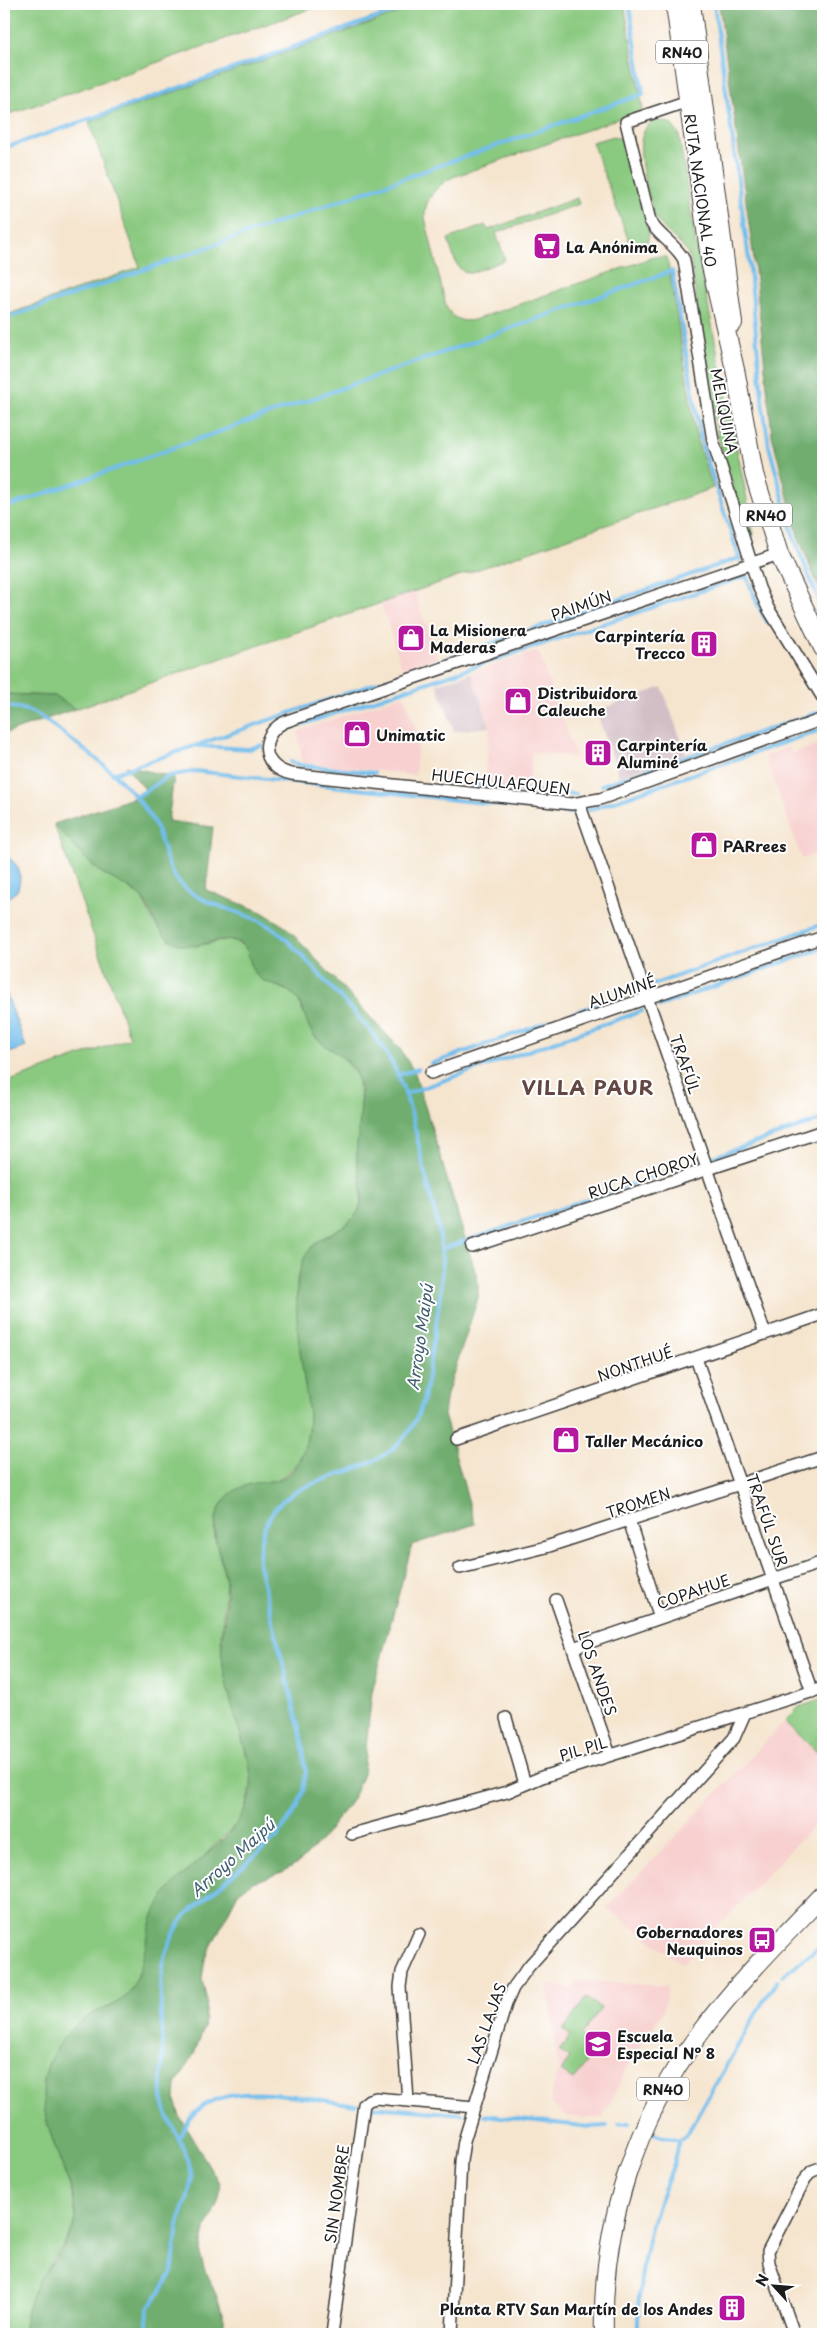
<svg xmlns="http://www.w3.org/2000/svg" width="827" height="2338" font-family="'Playpen Sans',sans-serif">
  <rect width="100%" height="100%" fill="#fff"/>
  <filter id="ink" filterUnits="userSpaceOnUse"><feTurbulence type="fractalNoise" baseFrequency=".02" numOctaves="2"/><feDisplacementMap in="SourceGraphic" scale="10" xChannelSelector="R" yChannelSelector="G"/><feConvolveMatrix kernelMatrix="1 2 1 2 8 2 1 2 1" color-interpolation-filters="sRGB"/></filter>
  <filter id="wash" filterUnits="userSpaceOnUse"><feTurbulence type="fractalNoise" baseFrequency=".0096" numOctaves="4" result="noise"/><feDisplacementMap in="SourceGraphic" scale="20" xChannelSelector="R" yChannelSelector="G"/><feGaussianBlur stdDeviation="1.12" result="paint"/><feColorMatrix in="noise" values="0 0 0 0 0 0 0 0 0 0 0 0 0 0 0 0 0 1.4 0 .05"/><feComposite in="paint" operator="in"/></filter>
  <g filter="url(#wash)">
    <rect width="100%" height="100%" fill="#f5e5cf"/>
    <path fill="#f7d0cf" d="M414,591L437,658L403,670L381,603Z
      M538,651L576,757L532,752L528,788L485,783L490,727L471,673Z
      M404,695L418,735L415,775L302,762L298,731Z
      M819,744L823,757V851L802,859L765,756L789,747L792,754Z
      M785,1721L823,1758V1816L682,1964L607,1908Z
      M576,1981L668,1986L663,2012L629,2063L602,2119L567,2116L550,2103L558,2067L547,1984L572,1989Z"/>
    <path fill="#d2bec5" d="M471,673L490,727L454,731L437,684Z
      M662,687L686,754L619,776L596,711Z"/>
    <path fill="#8ac980" stroke="#53724e" d="M4,4H325L4,116Z
      M424,4H624L643,110L453,177C437,185 424,199 425,218L446,306C451,318 461,323 474,320L654,257H667L697,441L713,488L75,709L55,696L4,694V316L140,267L89,122Z
      M656,120L670,123L679,134L696,245L754,534L752,538L748,537L718,437L690,258C681,239 660,231 653,212C648,188 626,132 656,120Z
      M614,136L623,140L649,234L647,243L638,250L631,247L592,142Z
      M577,198L579,204L496,233L505,260L471,273C456,275 452,250 448,239L485,225L488,230Z
      M54,824L99,871L123,884L142,898L156,926L196,946L230,939L244,946L249,952L252,966L262,980L289,991L297,998L314,1036L343,1057L357,1076L361,1104L357,1161L362,1187L360,1209L354,1218L346,1225L327,1235L297,1279V1308L309,1414C309,1480 272,1481 222,1504L214,1530L216,1543L226,1582L221,1637L222,1657L229,1694L251,1770L252,1783L244,1811L237,1823L167,1893L137,1979C133,1987 128,1995 121,2001C117,2004 110,2006 104,2009C83,2021 65,2031 54,2053C32,2094 50,2133 65,2173C70,2187 75,2199 75,2214C75,2238 56,2251 46,2270C36,2288 25,2314 23,2334H4V1083L130,1038Z
      M823,1699V1758L785,1721L799,1707Z
      M586,1998L601,2008L581,2036L596,2048L574,2080L561,2071L570,2058L559,2051L570,2035L563,2030Z"/>
    <path fill="#6fad6e" stroke="#466445" d="M719,4H823V599L798,536L772,436L754,261Z
      M4,694L55,696L75,709L4,734Z
      M125,766L174,777L168,821L213,827L206,890L262,912L287,928L400,1049L415,1073L478,1281V1298L447,1394L444,1415L475,1524L412,1545L372,1692L363,1774L353,1798L322,1839L302,1860L283,1872L253,1882L238,1893L205,1959L202,1979L207,2002L204,2028L194,2054L176,2085L175,2100L180,2117L220,2184C223,2206 201,2226 201,2254C202,2270 211,2282 217,2297C222,2308 224,2322 224,2334H23C25,2316 29,2298 38,2283C51,2260 76,2240 75,2212C75,2199 71,2188 66,2176C51,2135 30,2093 54,2052C63,2036 77,2022 92,2014C106,2007 120,2004 129,1992C150,1964 141,1925 167,1892C193,1859 240,1838 250,1794C253,1779 250,1766 246,1752C237,1721 225,1689 222,1657C220,1632 228,1607 226,1582C224,1560 211,1541 216,1518C222,1494 240,1484 263,1482C270,1481 278,1481 284,1477C304,1465 309,1435 309,1414C304,1373 285,1287 307,1253C322,1229 361,1230 362,1196C363,1184 358,1173 357,1161C354,1130 371,1095 352,1067C342,1053 323,1048 313,1034C305,1023 305,1008 296,997C286,986 269,986 258,977C246,966 254,948 236,941C217,934 197,954 174,942C155,932 154,913 142,898C130,885 112,881 98,870C82,857 68,839 54,824L136,797L145,789Z"/>
    <path fill="#72beec" stroke="#476d84" d="M4,856C20,862 23,876 17,891L4,901Z
      M4,987L26,1047L4,1055Z"/>
    <g fill="none" stroke-linecap="round" stroke-linejoin="round">
      <path stroke="#72beec" stroke-width="4" d="M714,4L749,260L763,406L769,446L794,538L823,611
        M4,148C142,103 279,51 416,4
        M4,319L643,94L629,4
        M4,508L672,271L702,445L740,560
        M745,573L757,603L767,622
        M4,706C14,707 22,708 32,712C45,718 57,729 69,738C101,762 134,787 154,823C163,841 165,865 178,881C201,909 251,909 279,933C297,948 311,966 327,983C354,1013 384,1040 399,1078C413,1110 418,1144 426,1178C433,1206 442,1234 442,1262C442,1302 432,1343 427,1382C423,1408 412,1435 390,1451C337,1489 258,1472 259,1565L302,1741L306,1773L303,1791L297,1808L277,1837L186,1915C154,1956 161,1995 162,2043C163,2061 161,2079 162,2097L166,2112L188,2159L192,2177L188,2197L178,2225L172,2273L148,2310L146,2334
        M280,734L291,728L746,576
        M198,746L249,749L262,745
        M291,762L300,765L374,773
        M113,774L739,558
        M447,781L456,783
        M470,784L502,788
        M602,785L823,711
        M519,790L576,794
        M136,797L169,776L195,771L574,813
        M589,810L823,729
        M652,985L823,924
        M659,1006L823,948
        M431,1064L635,991
        M398,1075L418,1069
        M405,1094L642,1011
        M711,1158L823,1119
        M442,1249L697,1162
        M782,1976L823,1944
        M372,2107L462,2114
        M484,2115L590,2127L607,2126
        M619,2124L629,2123
        M653,2133L678,2141L687,2134L764,2000L777,1981
        M179,2140C184,2131 188,2118 197,2111C231,2079 314,2100 356,2105
        M638,2334C637,2294 643,2255 654,2217C659,2198 680,2157 678,2141"/>
    </g>
  </g>
  <g filter="url(#ink)">
    <g fill="none" stroke-linecap="round" stroke-linejoin="round">
      <defs>
        <path id="street" d="M688,101L626,122L650,221C658,236 676,244 684,260L713,441L759,588L768,608L823,698
          M779,554L287,721C259,732 259,767 291,774L572,804L600,799L823,719
          M579,803L765,1334
          M431,1073L823,937
          M472,1247L823,1131
          M696,1358L812,1692
          M456,1439L823,1314
          M629,1520L660,1618
          M460,1568L546,1547L823,1457
          M556,1600L610,1755
          M573,1648L823,1562
          M506,1718L525,1784
          M352,1834L507,1792L542,1777L823,1688
          M408,2101L400,1987L402,1972L419,1934
          M332,2334L364,2104L369,2100L376,2098L474,2107
          M452,2334L461,2161L464,2141L506,2004L513,1988L529,1966L734,1738L745,1713
          M794,2334L769,2263L768,2251L805,2179L812,2171L823,2167"/>
        <path id="primary" d="M675,4L711,266L736,374L754,474L779,554L823,648
          M691,4L733,323
          M604,2334C601,2226 635,2120 700,2033C737,1983 781,1939 823,1895"/>
      </defs>
      <use href="#street" stroke="#3d3a37" stroke-width="14"/>
      <use href="#primary" stroke="#3d3a37" stroke-width="20"/>
      <use href="#street" stroke="#fff" stroke-width="11"/>
      <use href="#primary" stroke="#fff" stroke-width="18"/>
    </g>
  </g>
  <defs>
    <symbol id="supermarket-square" viewBox="-11 -11 22 22"><rect x="-9" y="-9" width="18" height="18" rx="4" fill="#b5179e" stroke="#fff"/><path d="M-6-5.5h2.5l.6 2H6L4.5 2H-2.5L-4.4-4H-6ZM-1.5 3.2a1.3 1.3 0 1 0 .1 0ZM3 3.2a1.3 1.3 0 1 0 .1 0Z" fill="#fff"/></symbol>
    <symbol id="shop-square" viewBox="-11 -11 22 22"><rect x="-9" y="-9" width="18" height="18" rx="4" fill="#b5179e" stroke="#fff"/><path d="M-5-2.5h2.3a2.7 3.5 0 0 1 5.4 0H5L5.5 6h-11ZM-1.5-2.5h3a1.5 2.3 0 0 0-3 0Z" fill="#fff"/></symbol>
    <symbol id="building-square" viewBox="-11 -11 22 22"><rect x="-9" y="-9" width="18" height="18" rx="4" fill="#b5179e" stroke="#fff"/><path d="M-4-6H4V6H1V3H-1V6H-4ZM-2.5-4.3h1.7v1.8h-1.7ZM.8-4.3h1.7v1.8H.8ZM-2.5-1h1.7V.8h-1.7ZM.8-1h1.7V.8H.8Z" fill="#fff"/></symbol>
    <symbol id="bus-square" viewBox="-11 -11 22 22"><rect x="-9" y="-9" width="18" height="18" rx="4" fill="#b5179e" stroke="#fff"/><path d="M-5-6H5V4H4V6H2V4H-2V6H-4V4H-5ZM-3.5-4V0h7V-4ZM-3.5 1.2v1.5H-2V1.2ZM2 1.2v1.5H3.5V1.2Z" fill="#fff"/></symbol>
    <symbol id="school-square" viewBox="-11 -11 22 22"><rect x="-9" y="-9" width="18" height="18" rx="4" fill="#b5179e" stroke="#fff"/><path d="M0-5L7-2L0 1L-7-2ZM-4 1L0 2.5L4 1V4Q0 6-4 4Z" fill="#fff"/></symbol>
  </defs>
  <g fill-rule="evenodd">
    <use href="#supermarket-square" x="531" y="230" width="32" height="32"/>
    <use href="#shop-square" x="395" y="622" width="32" height="32"/>
    <use href="#building-square" x="688" y="628" width="32" height="32"/>
    <use href="#shop-square" x="502" y="685" width="32" height="32"/>
    <use href="#shop-square" x="341" y="718" width="32" height="32"/>
    <use href="#building-square" x="582" y="737" width="32" height="32"/>
    <use href="#shop-square" x="688" y="829" width="32" height="32"/>
    <use href="#shop-square" x="550" y="1424" width="32" height="32"/>
    <use href="#bus-square" x="746" y="1924" width="32" height="32"/>
    <use href="#school-square" x="582" y="2028" width="32" height="32"/>
    <use href="#building-square" x="716" y="2292" width="32" height="32"/>
  </g>
  <g text-anchor="middle" dominant-baseline="central" stroke-width="4" stroke-linejoin="round" paint-order="stroke">
    <g fill="#fff" stroke="#606060" stroke-width="1">
      <rect x="656" y="40.5" width="52" height="23" rx="4"/>
      <rect x="740" y="503.5" width="52" height="23" rx="4"/>
      <rect x="637" y="2077.5" width="52" height="23" rx="4"/>
    </g>
    <g font-size="14" font-weight="bold" fill="#1c1c1c">
      <text x="682" y="52">RN40</text>
      <text x="766" y="515">RN40</text>
      <text x="663" y="2089">RN40</text>
    </g>
    <g font-size="15" fill="#1c1c1c" stroke="#fff">
      <text transform="translate(701 190) rotate(82)">RUTA NACIONAL 40</text>
      <text transform="translate(725 411) rotate(79)">MELIQUINA</text>
      <text transform="translate(581 605) rotate(-19)">PAIMÚN</text>
      <text transform="translate(501 781) rotate(6)">HUECHULAFQUEN</text>
      <text transform="translate(622 991) rotate(-19)">ALUMINÉ</text>
      <text transform="translate(686 1064) rotate(71)">TRAFÚL</text>
      <text transform="translate(643 1175) rotate(-18)">RUCA CHOROY</text>
      <text transform="translate(635 1363) rotate(-19)">NONTHUÉ</text>
      <text transform="translate(638 1502) rotate(-18)">TROMEN</text>
      <text transform="translate(768 1520) rotate(71)">TRAFÚL SUR</text>
      <text transform="translate(693 1591) rotate(-19)">COPAHUE</text>
      <text transform="translate(598 1673) rotate(71)">LOS ANDES</text>
      <text transform="translate(583 1748) rotate(-17)">PIL PIL</text>
      <text transform="translate(486 2023) rotate(-70)">LAS LAJAS</text>
      <text transform="translate(336 2194) rotate(-82)">SIN NOMBRE</text>
    </g>
    <g font-size="15" font-weight="bold" fill="#1c1c1c" stroke="#fff" text-anchor="start">
      <text x="566" y="246">La Anónima</text>
      <text x="430" y="629">La Misionera<tspan x="430" dy="17">Maderas</tspan></text>
      <text x="685" y="635" text-anchor="end">Carpintería<tspan x="685" dy="17">Trecco</tspan></text>
      <text x="537" y="692">Distribuidora<tspan x="537" dy="17">Caleuche</tspan></text>
      <text x="376" y="734">Unimatic</text>
      <text x="617" y="744">Carpintería<tspan x="617" dy="17">Aluminé</tspan></text>
      <text x="723" y="845">PARrees</text>
      <text x="585" y="1440">Taller Mecánico</text>
      <text x="743" y="1931" text-anchor="end">Gobernadores<tspan x="743" dy="17">Neuquinos</tspan></text>
      <text x="617" y="2035">Escuela<tspan x="617" dy="17">Especial N° 8</tspan></text>
      <text x="713" y="2308" text-anchor="end">Planta RTV San Martín de los Andes</text>
    </g>
    <g font-size="16" font-style="italic" fill="#3e5d6f" stroke="#fff">
      <text transform="translate(419 1337) rotate(-82)">Arroyo Maipú</text>
      <text transform="translate(232 1857) rotate(-42)">Arroyo Maipú</text>
    </g>
    <g font-size="20" font-weight="bold" letter-spacing="1" fill="#624743" stroke="#fff">
      <text x="588" y="1087">VILLA PAUR</text>
    </g>
  </g>
  <rect width="827" height="2338" fill="none" stroke="#fff" stroke-width="20"/>
  <g transform="translate(774 2286) rotate(296)" stroke="#ffffff" stroke-width="4" paint-order="stroke">
  <path d="M0-4L9 19L0 12L-9 19Z" fill="#1c1c1c"/>
  <text y="-8" font-size="14" font-weight="bold" text-anchor="middle" fill="#1c1c1c">N</text>
  </g>
</svg>
